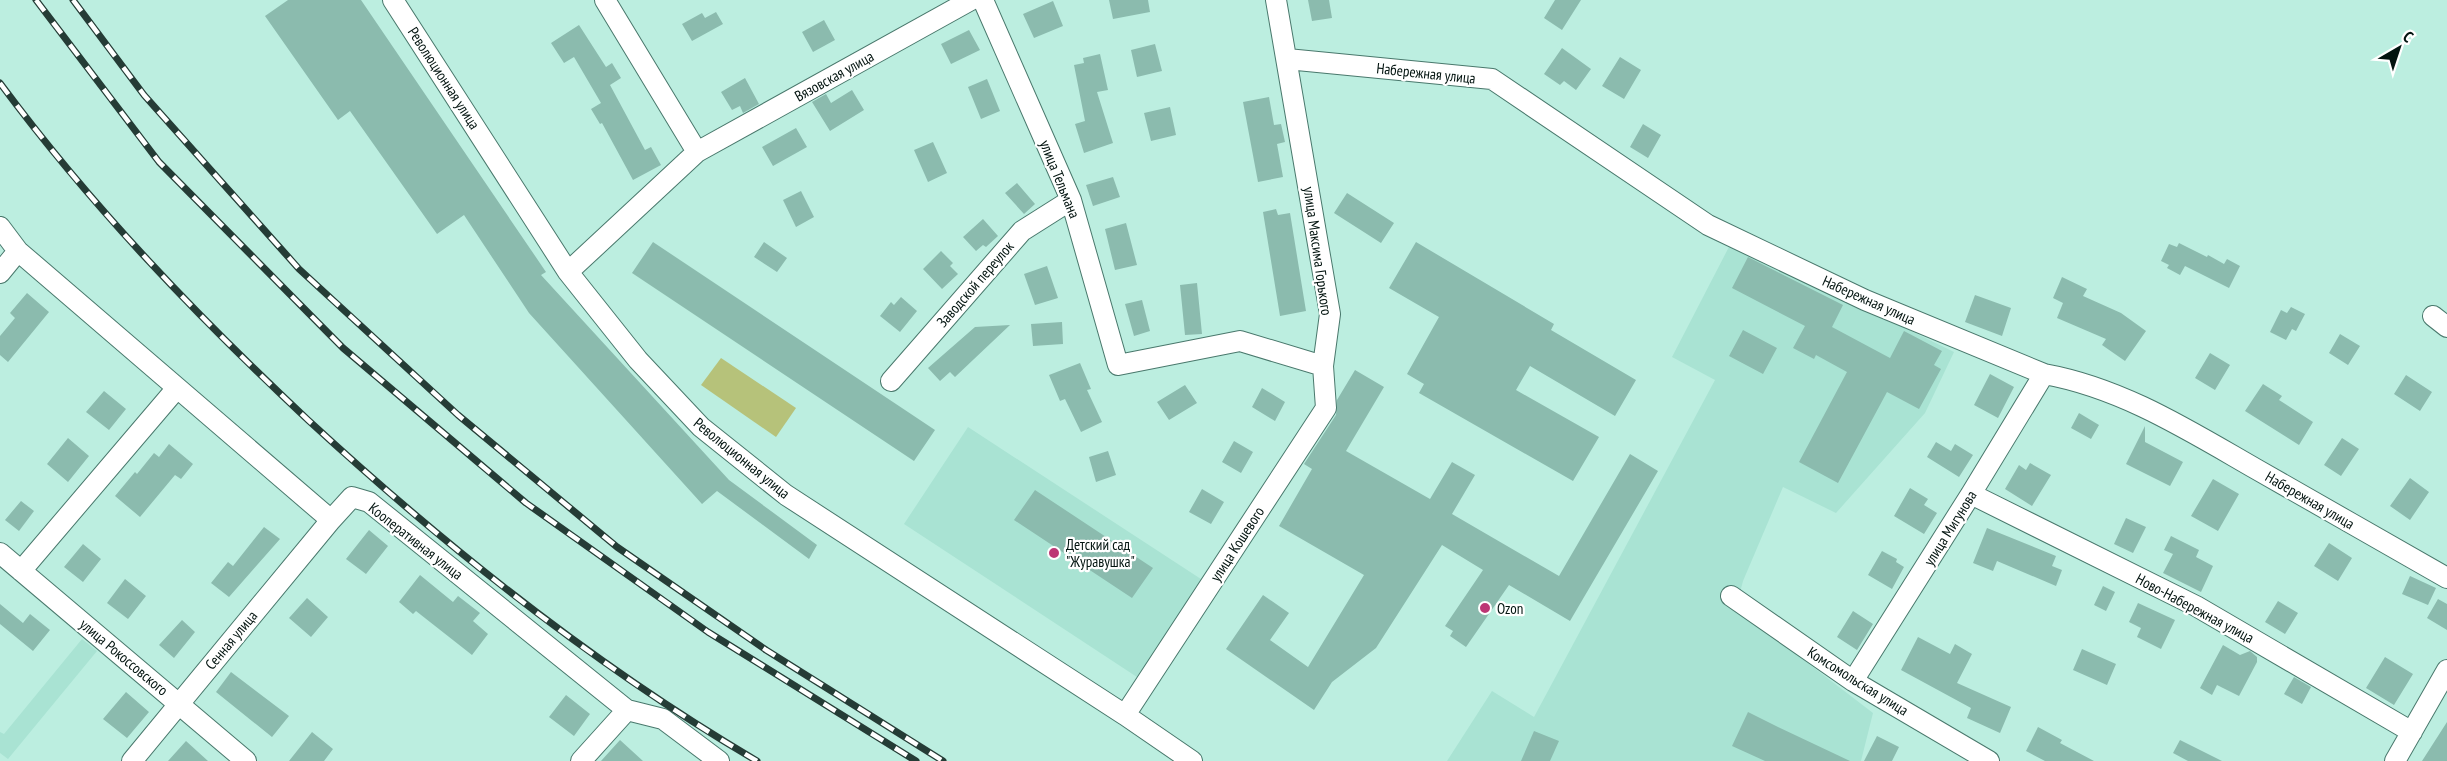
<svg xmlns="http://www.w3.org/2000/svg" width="2447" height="761" font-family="'PT Sans Narrow',sans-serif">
  <rect width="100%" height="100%" fill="#bceee0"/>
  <path fill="#a9e3d3" d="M1731,243L1954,352L1925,413L1836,513L1783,487L1743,581L1736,608L1873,713L1861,761H1447L1492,691L1534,717L1715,380L1672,357Z
    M968,427L1204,581L1140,679L904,524Z
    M82,639L97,651L8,759L0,753V732L4,734Z"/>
  <path fill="#b6c27a" d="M721,358L796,408L776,437L701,385Z"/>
  <path fill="#8bbbae" d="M288,0H361L546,272L541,275L729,480L817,545L809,559L717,491L702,504L529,313L464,215L437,234L350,111L338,120L265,16Z
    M1109,0H1148L1150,12L1113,19Z
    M1308,0H1329L1332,18L1312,21Z
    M1555,0H1581L1562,30L1544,18Z
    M1053,1L1063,26L1034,38L1023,14Z
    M716,12L723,24L692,41L682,24L702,13L705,18Z
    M824,20L835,40L813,52L802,32Z
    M579,25L606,67L612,63L621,78L610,85L645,150L651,147L661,165L633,180L602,123L600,124L591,109L601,103L574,57L564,63L551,43Z
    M969,30L980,50L951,64L941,44Z
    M1155,44L1162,71L1137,77L1131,50Z
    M1562,48L1591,69L1576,90L1564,81L1560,85L1544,74Z
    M1100,54L1108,90L1097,92L1113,143L1084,153L1075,124L1085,121L1074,65L1084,63L1083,58Z
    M1620,57L1641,70L1624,99L1602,86Z
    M745,78L759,104L743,113L740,106L732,110L721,92Z
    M987,79L1000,111L981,119L968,87Z
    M852,90L864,110L830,131L812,102L826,94L831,103Z
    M1269,97L1274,125L1281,124L1285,142L1277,144L1283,177L1258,182L1243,102Z
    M1170,107L1176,135L1151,141L1144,113Z
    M1643,124L1661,135L1648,158L1630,147Z
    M796,128L807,147L773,166L762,147Z
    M933,142L947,173L928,182L914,150Z
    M1113,177L1120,197L1093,206L1086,185Z
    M1017,183L1035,204L1024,214L1005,193Z
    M801,191L814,217L796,227L783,200Z
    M1347,193L1394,223L1381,243L1334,213Z
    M1276,209L1278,215L1290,213L1306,311L1280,316L1263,212Z
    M983,219L998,236L986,247L983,245L976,251L963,237Z
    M1126,223L1137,265L1115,270L1105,229Z
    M653,242L935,430L914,461L632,273Z
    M764,242L787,258L777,272L754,257Z
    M1416,242L1554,324L1551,330L1636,380L1615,416L1530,366L1516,390L1599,437L1573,481L1419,393L1424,384L1407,374L1439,317L1389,288Z
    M2179,243L2207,257L2208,255L2224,264L2227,259L2240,266L2229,288L2185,266L2180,275L2167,268L2169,265L2161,261L2169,244L2177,247Z
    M941,251L953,263L950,266L958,274L942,289L923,269Z
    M1748,257L1843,305L1832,327L1890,358L1904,331L1942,351L1934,365L1941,369L1919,409L1887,392L1838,483L1799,462L1847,372L1816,355L1814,359L1793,348L1805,326L1732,288Z
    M1047,266L1058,298L1035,305L1024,274Z
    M2062,277L2087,289L2083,296L2121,313L2146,331L2125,361L2102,345L2106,339L2057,318L2063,303L2053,298Z
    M1197,283L1202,334L1185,335L1180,285Z
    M27,293L49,312L8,362L0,355V336L15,318L10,313Z
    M1975,295L2011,308L2002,336L1965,322Z
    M901,297L917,311L900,332L880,316L891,302L894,305Z
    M1142,300L1150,331L1134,336L1125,304Z
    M2291,307L2305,314L2296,331L2292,329L2286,340L2270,332L2281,310L2287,313Z
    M1062,322L1063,344L1033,346L1031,324Z
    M1010,325L955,377L950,372L940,381L928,368L975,327Z
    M1743,330L1777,348L1763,374L1729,356Z
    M2340,334L2360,346L2348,365L2329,353Z
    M2210,353L2230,365L2215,390L2195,378Z
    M1080,363L1091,389L1087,390L1102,422L1081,432L1065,399L1060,401L1049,375Z
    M1355,370L1384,387L1346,451L1430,499L1452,462L1475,475L1452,514L1559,576L1630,454L1658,471L1570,621L1509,585L1466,647L1450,636L1453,631L1445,626L1483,570L1442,545L1376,648L1332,682L1314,710L1226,649L1263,595L1289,613L1270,640L1308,667L1364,575L1279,526L1312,469L1304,464L1336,415L1337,400Z
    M1990,374L2014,387L1998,418L1974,405Z
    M2406,375L2432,392L2420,411L2394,394Z
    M2263,384L2282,396L2279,400L2313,422L2299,445L2245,411Z
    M1185,385L1197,403L1169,420L1157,402Z
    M1262,388L1285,402L1275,421L1252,407Z
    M104,391L126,409L109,430L86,412Z
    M2079,413L2099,425L2091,439L2071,428Z
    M2145,426V442L2183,462L2170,486L2126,464Z
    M68,438L89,456L68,482L47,464Z
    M2342,438L2359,449L2341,476L2324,465Z
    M1234,441L1253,452L1241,473L1222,462Z
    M1936,442L1951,451L1955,444L1973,455L1959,477L1927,457Z
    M169,444L193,464L181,479L175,475L140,517L115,496L135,472L137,474L154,453L159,457Z
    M1108,451L1116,475L1096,482L1089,457Z
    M2030,463L2051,475L2032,506L2005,489L2019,465L2026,470Z
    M2410,478L2429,492L2410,520L2390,506Z
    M2213,479L2239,494L2218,531L2191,516Z
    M1910,488L1928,499L1924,505L1937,513L1924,534L1894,516Z
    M1202,489L1224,502L1211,524L1189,512Z
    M1035,490L1153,568L1132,598L1014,520Z
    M21,501L34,511L19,531L5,520Z
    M2126,518L2146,527L2133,553L2114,544Z
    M264,527L280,539L229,597L211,583L228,562L233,566Z
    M1987,528L2056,556L2052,566L2062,570L2056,586L1997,561L1993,571L1973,563Z
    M369,530L388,546L366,574L346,559Z
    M2171,536L2199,550L2196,557L2213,566L2201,592L2163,573L2173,554L2164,550Z
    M2329,543L2352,558L2338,581L2314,566Z
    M83,544L101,559L83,582L64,567Z
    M1882,551L1897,559L1896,562L1904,567L1892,589L1868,575Z
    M420,575L453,602L458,596L480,613L473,621L488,634L472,655L416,611L413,614L399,602Z
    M2410,576L2436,588L2428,605L2402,594Z
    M125,579L146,596L128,619L107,603Z
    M2103,586L2115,592L2106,611L2094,605Z
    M307,598L328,617L311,637L289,618Z
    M2438,599L2447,604V630L2427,618Z
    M2278,601L2298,613L2285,634L2265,622Z
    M2138,603L2175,620L2161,649L2137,637L2141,628L2129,622Z
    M0,604L23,623L30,614L50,630L33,651L0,624Z
    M1853,611L1873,624L1857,650L1837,637Z
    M182,620L195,632L174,658L159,645Z
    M1918,637L1950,654L1955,644L1972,654L1957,683L2011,707L2000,733L1967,718L1971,708L1901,670Z
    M2223,645L2240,655L2250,651L2257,657V662L2239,696L2217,685L2212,695L2200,688Z
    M2082,649L2116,664L2107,685L2073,670Z
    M2385,657L2413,674L2394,705L2366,688Z
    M231,672L289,716L272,737L216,692Z
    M2294,677L2311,687L2302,704L2284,694Z
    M126,692L149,712L127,738L103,719Z
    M566,695L590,714L574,736L549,717Z
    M1748,712L1778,727L1850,761H1765L1732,746Z
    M2447,722V761H2422Z
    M2038,727L2062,740L2060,743L2094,761H2045L2026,751Z
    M1534,731L1559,741L1550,761H1521Z
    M312,732L333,749L324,761H289Z
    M1877,736L1899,747L1892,761H1864Z
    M620,740L643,761H601Z
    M2180,740L2222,761H2188L2173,753Z
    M186,741L208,761H168Z"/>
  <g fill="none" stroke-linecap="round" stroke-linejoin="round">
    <defs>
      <path id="street" d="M393,0L568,272L638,360L701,427L786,495L1125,715L1192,761
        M605,0L697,152
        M983,0L1071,200L1118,365L1240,341L1323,366
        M1287,59L1492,79L1708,225L1865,300L2044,374C2122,388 2188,430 2256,469C2320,505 2383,542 2447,578
        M0,227L18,251L331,520L352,497L369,502L627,710L663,719L719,761
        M568,272L697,152L971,0
        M0,273L18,251
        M2433,316L2447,327
        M891,381L1022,231L1071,200
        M1971,494L2196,606L2412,732
        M0,553L246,761
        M21,571L177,388
        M1731,596L1853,681L1989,761
        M1853,681L1971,494L2044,374
        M1125,715L1326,408L1323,366L1330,314L1276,0
        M132,761L331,520
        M581,761L627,710
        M2395,761L2447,670"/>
    </defs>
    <use href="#street" stroke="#49786c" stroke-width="22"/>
    <use href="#street" stroke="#fff" stroke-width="20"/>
    <defs>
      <path id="rail" d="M36,0L159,162L343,348L526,503L708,632L916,761
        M73,0L144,95L299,269L458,415L617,547L766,650L943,761
        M0,83C91,206 197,316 308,420C446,547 595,666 757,761"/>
    </defs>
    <use href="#rail" stroke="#253c36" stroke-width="7"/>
    <use href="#rail" stroke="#fff" stroke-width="4.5" stroke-dasharray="14" stroke-linecap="butt"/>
  </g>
  <g fill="#bd3675" stroke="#fff" stroke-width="2">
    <circle cx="1054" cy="553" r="6"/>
    <circle cx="1485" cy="608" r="6"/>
  </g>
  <g text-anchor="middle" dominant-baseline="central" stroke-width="4.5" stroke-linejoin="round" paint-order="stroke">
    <g font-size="15" fill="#02130f" stroke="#fff">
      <text transform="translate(1426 73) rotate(6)">Набережная улица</text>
      <text transform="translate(834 76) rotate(-29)">Вязовская улица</text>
      <text transform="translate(444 78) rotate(57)">Революционная улица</text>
      <text transform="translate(1060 179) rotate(68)">улица Тельмана</text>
      <text transform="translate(1318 251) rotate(82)">улица Максима Горького</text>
      <text transform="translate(975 284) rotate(-49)">Заводской переулок</text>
      <text transform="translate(1869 300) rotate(24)">Набережная улица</text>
      <text transform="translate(742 458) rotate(39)">Революционная улица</text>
      <text transform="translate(2310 500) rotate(30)">Набережная улица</text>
      <text transform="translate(1950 528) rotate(-58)">улица Мигунова</text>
      <text transform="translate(416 541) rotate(38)">Кооперативная улица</text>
      <text transform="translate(1237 544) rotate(-57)">улица Кошевого</text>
      <text transform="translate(2195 608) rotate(28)">Ново-Набережная улица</text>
      <text transform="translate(231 640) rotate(-50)">Сенная улица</text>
      <text transform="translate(124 657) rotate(40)">улица Рокоссовского</text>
      <text transform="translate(1858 681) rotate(32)">Комсомольская улица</text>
    </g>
    <g font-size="15" fill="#02130f" stroke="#fff" text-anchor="start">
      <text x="1066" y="544">Детский сад<tspan x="1066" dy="17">"Журавушка"</tspan></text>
      <text x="1497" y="608">Ozon</text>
    </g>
  </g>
  <g transform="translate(2399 48) rotate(39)" stroke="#ffffff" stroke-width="4.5" paint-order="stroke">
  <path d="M0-4.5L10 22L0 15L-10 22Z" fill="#02130f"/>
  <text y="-9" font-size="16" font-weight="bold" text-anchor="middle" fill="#02130f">С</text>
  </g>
</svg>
